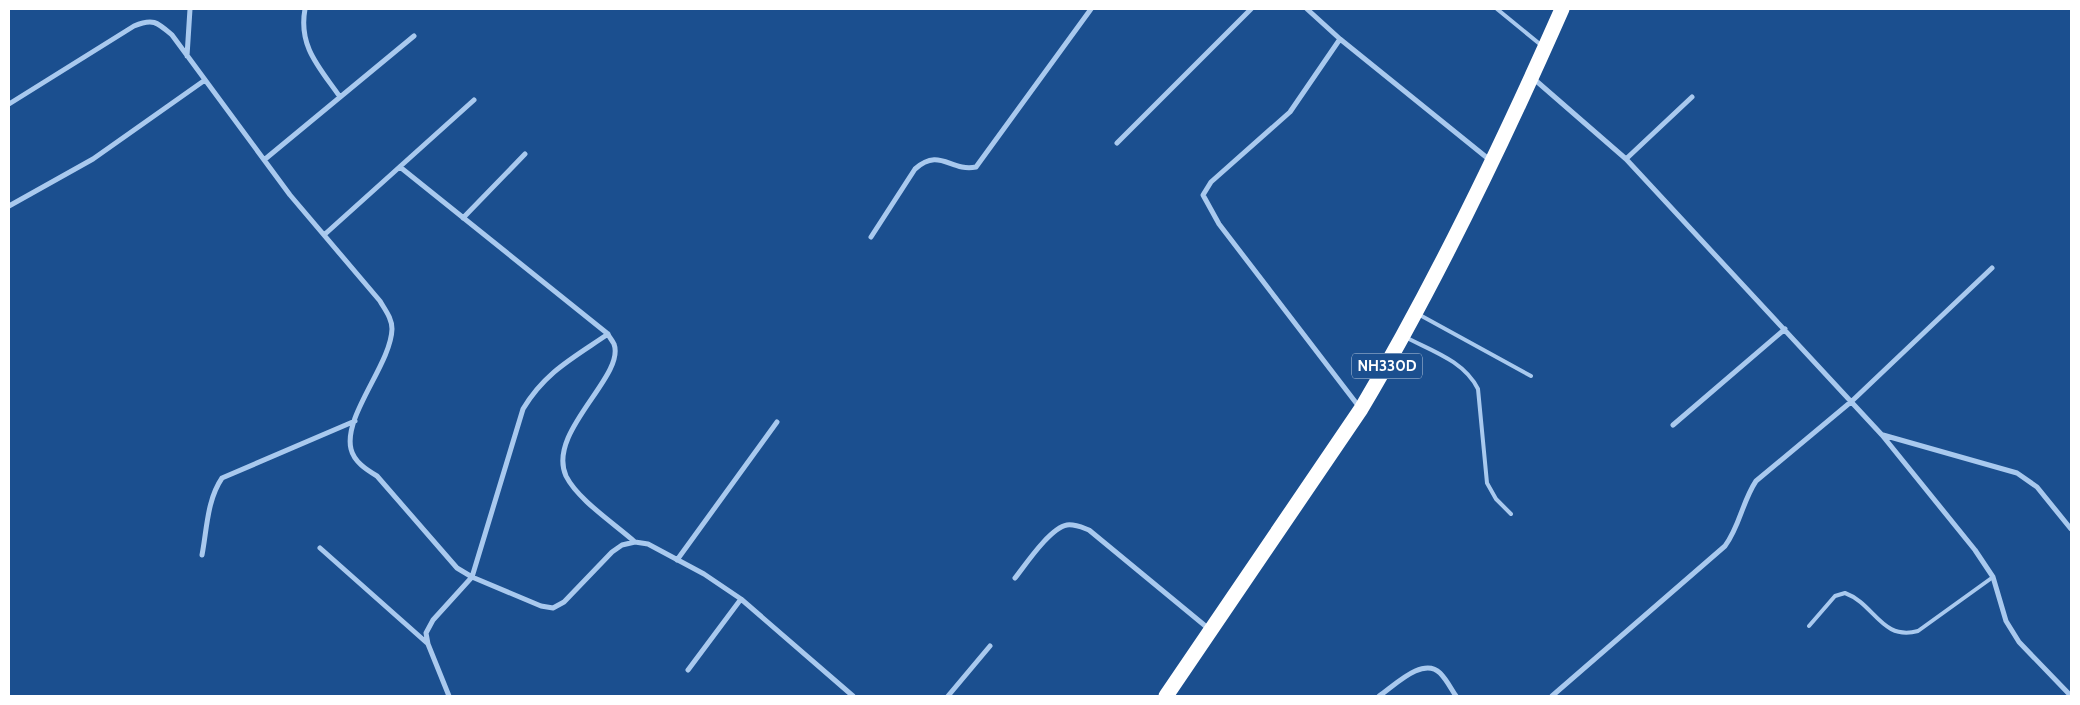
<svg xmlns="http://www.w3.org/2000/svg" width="2080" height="705" font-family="Cabin,sans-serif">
  <rect width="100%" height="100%" fill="#1b4f8f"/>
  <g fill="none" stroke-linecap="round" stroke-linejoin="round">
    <path stroke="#a9c9ee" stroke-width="4" d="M1497,9L1541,45
      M1418,314L1531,376
      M1405,337C1432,351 1464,361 1478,389L1487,483L1496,499L1511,514
      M1809,626L1835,596L1845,593C1875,604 1881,641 1918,631L1993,577"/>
    <path stroke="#a9c9ee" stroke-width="5" d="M305,9C298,47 320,68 340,97
      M1307,9L1340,39L1491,161
      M1340,39L1290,112L1211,182L1203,195L1219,224L1360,408
      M187,56L190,9
      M1534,79L1626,159L1882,435L1975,550L1993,577L2006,621L2019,642L2071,696
      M9,104L134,26C153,18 157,22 172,35L290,195L380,301C385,310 392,318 392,329C391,364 343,416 351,449C354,462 367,470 377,476L457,568L472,577L541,606L553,608L564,602L612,552L622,545L635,542L648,544L704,574L741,599L853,696
      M1117,143L1251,9
      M1626,159L1692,97
      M264,160L414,36
      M400,167L608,334C609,337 612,340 614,344C626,376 546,432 566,476C578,500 615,524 635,542
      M9,206L93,159L205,80
      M463,218L525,154
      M324,235L474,100
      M871,237L915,169C940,147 950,172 976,167L1091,9
      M1673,425L1785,329
      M1883,435L2017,473L2037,487L2071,529
      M320,548L427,643
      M202,555C207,529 207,500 222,478L355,421
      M677,560L777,422
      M1015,578C1026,564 1050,528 1067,525C1075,524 1081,527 1089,530L1209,629
      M688,670L741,599
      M449,696L428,644L426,633L433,620L472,577L523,409C545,372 573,358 608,334
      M948,696L990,646
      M1379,696C1394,686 1423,656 1440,673C1447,680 1451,689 1456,696
      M1552,696L1725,546C1740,526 1742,502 1756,481L1852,401L1992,268"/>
    <path stroke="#fff" stroke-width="15" d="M1166,696L1361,409C1437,281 1502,145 1562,9"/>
  </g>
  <g text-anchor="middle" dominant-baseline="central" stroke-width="4" stroke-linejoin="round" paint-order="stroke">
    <rect fill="#1b4f8f" stroke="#bbcadd" stroke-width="1" x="1352" y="353.5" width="70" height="25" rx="4"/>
    <g font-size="15" font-weight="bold" fill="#fff">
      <text x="1387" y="366">NH330D</text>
    </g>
  </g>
  <rect width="2080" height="705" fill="none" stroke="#ffffff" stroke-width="20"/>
</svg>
